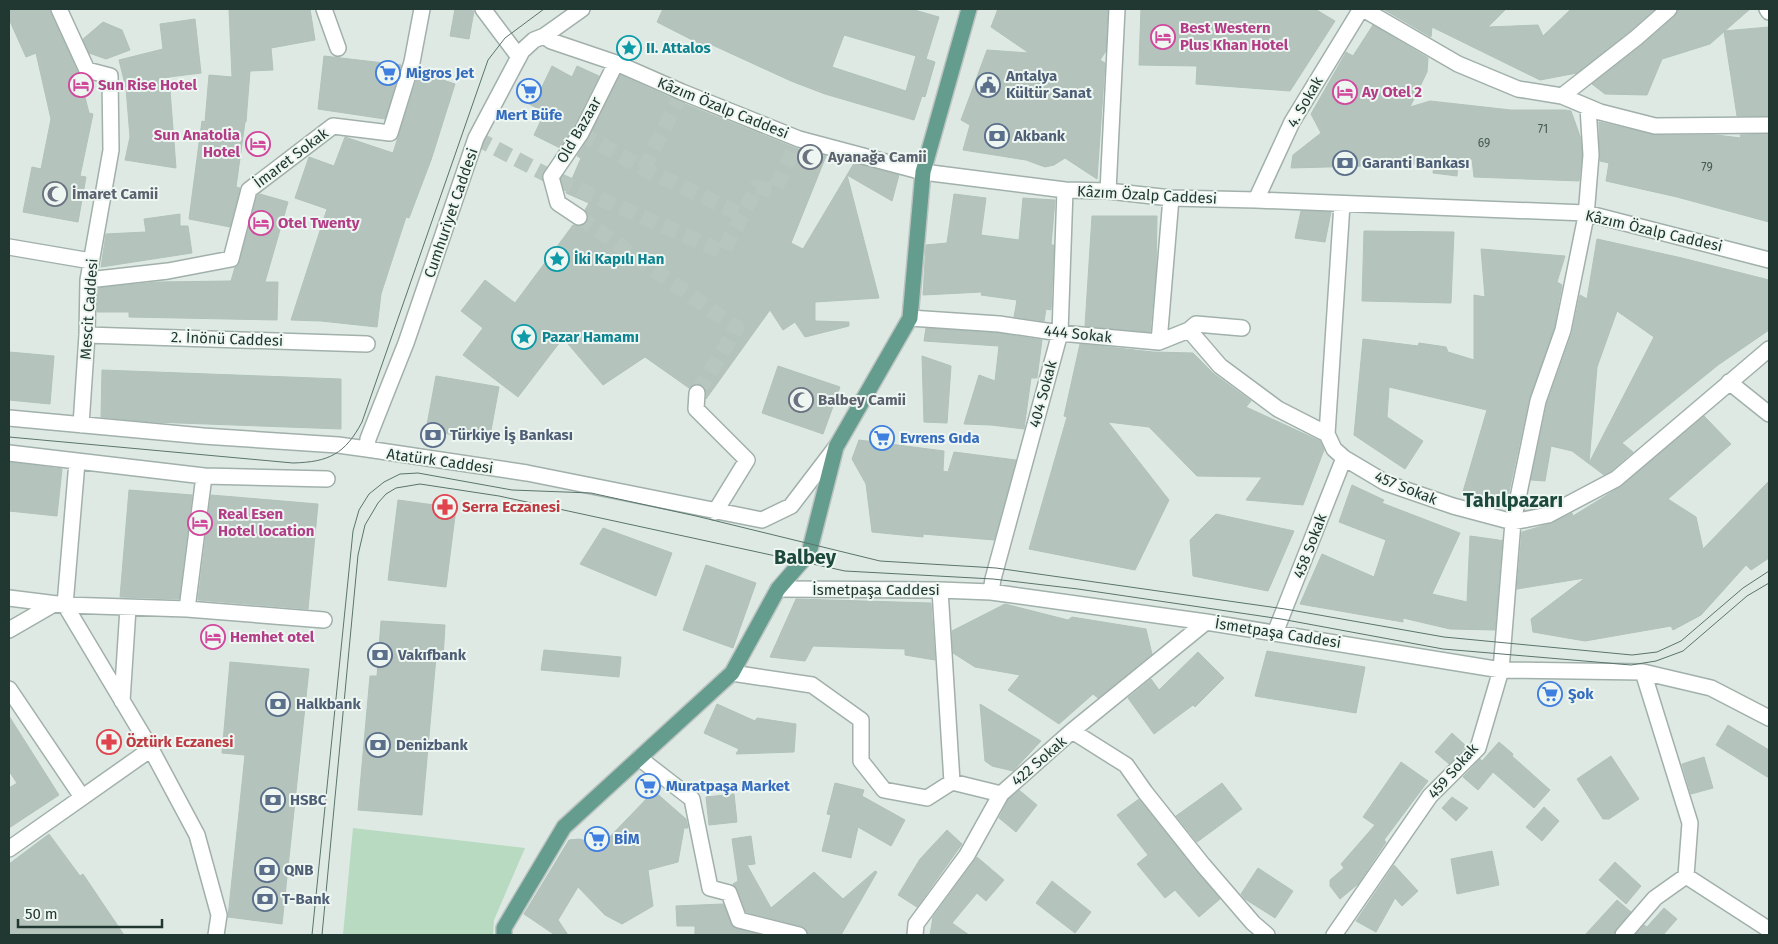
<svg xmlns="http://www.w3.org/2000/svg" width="1778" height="944" font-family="'Fira Sans',sans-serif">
  <rect width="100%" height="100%" fill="#dee9e4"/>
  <path fill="#b7dac0" d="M353,828L525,848L494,920L493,935H343Z"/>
  <path fill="#b4c4bd" stroke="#b1c2bb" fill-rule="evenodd" d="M9,9H49L80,77L89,113L93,114L80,176L86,177L78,222L23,212L32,167L41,169L51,119L36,53L26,57L9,19Z
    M229,9H310L315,40L271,48L273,70L250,71L246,122H245L236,187L240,188L230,227L189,219L202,121L205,122L209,75L232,77Z
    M455,9L474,11L469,39L450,36Z
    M663,9H911L939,17L926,59L935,62L925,97L922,96L914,120L825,94L791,81L708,43L706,47L657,22ZM844,35L916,56L906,91L832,67Z
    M998,9H1108L1106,51L1100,60L1105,63L1097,179L1065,158L1054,165L1045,167L1026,160L963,150L970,125L961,120L987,50L1029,53L991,27Z
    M1141,9H1315L1335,21L1290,91L1196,84L1197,66L1139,65Z
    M1383,9H1506L1488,27L1538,25L1543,36L1571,9H1655L1630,31L1577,73L1540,80L1432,27L1431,37Z
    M1678,9H1750L1710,44L1662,59L1647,95L1605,94L1592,84L1642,45L1675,16Z
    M195,19L201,73L169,77L176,168L125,160L130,137L126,88L119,60L163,49L160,24Z
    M103,22L122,30L130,50L106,59L89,53L83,39Z
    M1373,25L1428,58L1427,72L1410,107L1430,101L1511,110H1565L1571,111L1581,139L1582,155L1579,181L1474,177L1472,159L1458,160L1457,176L1433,173L1434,164L1291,168L1293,155L1321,133L1311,114L1344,56L1346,52L1353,56Z
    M1769,27V116H1737L1724,31Z
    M324,56L401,65L385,119L318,109Z
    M552,66L572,77L577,66L599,76L573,128L560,148L534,135L545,112L521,100L528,86L540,91Z
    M419,72L455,84L431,160L409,218L406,217L381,294L377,327L321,321L291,320L327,209L295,198L309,157L334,166L345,137L393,153Z
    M620,75L678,101L798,149L826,156L791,243L803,249L847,175L879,298L815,302V321L849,322V326L805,337L795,322L783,330L770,310L706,399V389L703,386L697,384L689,388L645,357L603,385L563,338L518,397L463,355L483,328L461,311L485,280L515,303L573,225L583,226L587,222L588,217L585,210L589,203L566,193L581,158L577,156L589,137Z
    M1599,122L1655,135H1716L1741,138L1740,135L1769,134V222L1677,197L1606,181L1609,163L1600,161Z
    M854,163L899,175L892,201L847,175Z
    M260,194L288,202L265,282H278L277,320L129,317V312H97V288L158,282L231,281L235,267L240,261L257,196Z
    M954,194L986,198L981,235L1019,240L1023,198L1055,200L1051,245H1054L1051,310L1046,309L1044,321L1014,317L1017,300L981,295L982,292L923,295L926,245L947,243Z
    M1301,211L1331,212L1325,242L1295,238Z
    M180,214V226H188L192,253L101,267L106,234L146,232L144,219Z
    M1092,216H1157L1156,269L1150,332L1085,326Z
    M1364,231L1454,232L1451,303L1362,301Z
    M1597,239L1682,258L1769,280V330L1718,365L1622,443L1633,452L1611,471L1604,475L1572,451L1551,446L1545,481L1531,480L1547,404L1572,333L1580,295L1587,299ZM1617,311L1654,337L1589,463L1597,367Z
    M1481,249L1565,256L1557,282L1562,285L1554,328L1529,399L1506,506L1462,495L1487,410L1389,387L1387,417L1423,441L1405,469L1354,435L1363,339L1418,346L1419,343L1446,347L1448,352L1474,360V295L1485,297Z
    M926,328L998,333L1042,340L1037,378H1031L1024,429L991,425L964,424L979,375L995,381L999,346L924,341Z
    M1080,344L1153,352L1193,353L1214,374L1251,401L1246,407L1320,441L1324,450L1303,505L1246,500L1262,477L1197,476L1149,427L1108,422L1169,500L1135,570L1029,549L1067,417L1064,416Z
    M9,352L54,356L50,404L9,400Z
    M922,356L951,366L947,423L924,422Z
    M778,366L840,387L823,434L762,413Z
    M102,370L341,379V429L152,422L101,417Z
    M436,376L499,387L489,441L426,430Z
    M1704,416L1731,444L1668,499L1696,517L1703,549L1769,481V558L1751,570L1746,565L1701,615L1673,630L1671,626L1585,641L1533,632L1531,619L1585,578L1517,589L1522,532L1552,523L1572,513L1573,516L1620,487Z
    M859,440L944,451L943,471L948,472L954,452L1016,460L994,540L923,534V537L872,532L866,484L852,459Z
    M9,462L62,469L57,516L9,511Z
    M1352,485L1384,500L1382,503L1460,533L1432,594L1467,602L1470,536L1499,540V541L1502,540L1495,630L1450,629L1403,618V622L1300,604L1322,554L1374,577L1386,540L1339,522Z
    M129,490L192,495L179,599L120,597Z
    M211,495L318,504L308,609L198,600Z
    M398,500L456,508L446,587L388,580Z
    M1216,514L1294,531L1268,591L1193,576L1190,540Z
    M603,528L672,553L656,596L580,564Z
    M706,565L756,583L733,648L683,630Z
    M796,599L931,603L935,660L905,655V649L813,646L805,661L770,657Z
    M1005,604L1068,620L1072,617L1146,629L1152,654L1098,698L1093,694L1059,724L1008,690L1020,675L975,667L953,653L952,631Z
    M381,621L445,625L443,658L436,657L422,815L358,810L370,676H377Z
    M544,650L621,657L619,677L541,670Z
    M1267,651L1365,667L1356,713L1255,696Z
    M1198,652L1224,678L1195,707L1193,705L1154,734L1128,698L1151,679L1159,690Z
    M230,662L309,669L282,924L228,917L245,755L222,753Z
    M717,704L755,721L757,718L796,724L794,752L736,754L739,749L704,733Z
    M980,704L1041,741L1013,771L992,766L985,761Z
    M9,716L59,795L9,828V788L17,783L9,771Z
    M1728,725L1769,750V778L1716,745Z
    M1452,733L1466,746L1449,764L1435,752Z
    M1499,742L1513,754L1512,756L1550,790L1534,808L1493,772L1478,790L1463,777L1480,759L1482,761Z
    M1611,756L1639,799L1609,819H1603L1577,779Z
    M1704,757L1713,788L1691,794L1682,764Z
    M1401,762L1428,781L1384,840L1386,842L1358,884L1340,899L1330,886V880L1344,868L1341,864L1375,825L1363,817Z
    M835,783L864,790L862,796L905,820L891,846L858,827L851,858L822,851L831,815L827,814Z
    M1222,783L1242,809L1197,842L1176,816Z
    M1019,790L1037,805L1016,832L999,818L1008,800Z
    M654,791L686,819L688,828H684L678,862L648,870L653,906L622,924L605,915L578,887L558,920L568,935H555L524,914L569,840L579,839L602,845Z
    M734,794L737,822L709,825L706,797Z
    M1452,797L1468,808L1456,821L1442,808Z
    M1139,799L1220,899L1199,917L1175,890L1165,898L1137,864L1148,855L1117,815Z
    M1544,807L1559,821L1542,841L1526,827Z
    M947,830L962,844L917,907L898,895L920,859Z
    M49,834L80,876L83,874L124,935H9V864Z
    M751,836L755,864L747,865L771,908L814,872L843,899L875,871L877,872L841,935H808L806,929L801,926L746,912L738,890L733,884L738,881L732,839Z
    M1492,851L1499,885L1457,894L1451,859Z
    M977,857L1004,880L986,901L977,893L952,923L969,935H930L933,917Z
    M1615,862L1641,886L1626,904L1599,880Z
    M1394,865L1418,891L1402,906L1395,898L1376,932L1356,921Z
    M1258,868L1293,891L1275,918L1245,899L1241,894Z
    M1052,881L1091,912L1075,933L1036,903Z
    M1617,900L1631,912L1616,929L1614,935H1585Z
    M723,904L733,927L761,935H695V926H677L676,906Z
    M1664,908L1677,919L1663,935H1635L1644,925L1647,927Z"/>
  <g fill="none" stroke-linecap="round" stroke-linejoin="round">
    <path stroke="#b8c6c0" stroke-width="15" stroke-dasharray="15 8" stroke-linecap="butt" d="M581,133L644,169L742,215
      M476,138L551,177L723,252L757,187L774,191L799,139
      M644,169L682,92
      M579,217L737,328L697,393"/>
    <defs>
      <path id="minor" d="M59,9L87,70L110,76L111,150L88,280L87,335L81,425
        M324,9L338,48
        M483,9L519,57
        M1363,9L1458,64L1518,89L1562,96L1636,38L1669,9
        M1767,9L1769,12
        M544,36L551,41L616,63L682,92L799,139L923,172L1065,190L1108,191L1171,198L1256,200L1586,213L1769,260
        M1562,96L1600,112L1655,126L1769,125
        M1108,191L1117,9
        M1256,200L1292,122L1361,9
        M1342,204L1327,434L1334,449L1344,458L1386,483L1453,506L1513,522L1548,515L1616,479L1769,349
        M579,217L558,203L551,177L581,133L616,63
        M9,247L91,261
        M88,280L168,271L231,259L249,190L333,126L390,133L412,62L422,9
        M910,318L999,324L1060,333L1159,342L1189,330L1196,324L1242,328
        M1189,330L1220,366L1278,409L1327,434
        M87,335L367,344
        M1159,342L1171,198
        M1729,382L1769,414
        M697,393L696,409L747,460L715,512
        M9,418L203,436L338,445L367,449L527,473L762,520L791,506L836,447
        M367,449L368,439L375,421L406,343L476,138L522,51L534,40L544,36L582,9
        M9,453L204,476L327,479
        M77,462L65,605L151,749L197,835L219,915L216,935
        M778,589L940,590L991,592L1206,622L1501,670L1643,672L1711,688L1769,718
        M940,590L952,782
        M991,592L993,579L1060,333L1065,190
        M9,598L65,605L187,609L324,620
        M187,609L204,476
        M9,630L54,604
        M1275,633L1344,458
        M732,673L812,685L861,720V761L884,790L927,798L952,782L1001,794
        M9,689L82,797
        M122,701L128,608
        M1072,731L1126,765L1145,792L1203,865L1253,923L1267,935
        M639,758L692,799L710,888L729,893L739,920L799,935
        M9,849L151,749
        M1686,876L1768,929
        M915,935L916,924L967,855L1001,794L1072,731L1206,622
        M1334,935L1430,796L1478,748L1501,670L1513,522L1538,401L1563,330L1586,216L1591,155L1588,107
        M1623,935L1655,898L1686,876L1690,823L1643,672"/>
      <path id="major" d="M504,935V928L564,827L732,673L778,589L809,553L836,447L910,318L923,172L969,9"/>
    </defs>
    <use href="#minor" stroke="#a1b0ab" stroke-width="18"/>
    <use href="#major" stroke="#bcc3c1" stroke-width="18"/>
    <use href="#minor" stroke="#fff" stroke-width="15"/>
    <use href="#major" stroke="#649d8d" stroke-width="15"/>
    <path stroke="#5a746c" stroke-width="1" d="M9,437L293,463C329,462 345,454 362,422L488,60L505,38L544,9
      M312,935L353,531L359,510L369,494L384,482L400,474L418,473L512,490L591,493L696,516L880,561L996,568L1285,609L1444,637L1632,655L1657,652L1681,641L1743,588L1769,571
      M322,935L358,555L365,525L378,503L386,494L396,488L420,484L499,496L845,571L993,579L1078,589L1281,619L1443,649L1631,665L1656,661L1683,651L1747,596L1769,583"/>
  </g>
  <defs>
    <symbol id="hotel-ring" viewBox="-11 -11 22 22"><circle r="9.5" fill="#eef6f2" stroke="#d1479c" stroke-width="1.5"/><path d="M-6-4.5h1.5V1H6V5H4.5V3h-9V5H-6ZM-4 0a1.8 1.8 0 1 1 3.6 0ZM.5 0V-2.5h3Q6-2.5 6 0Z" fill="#d1479c"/></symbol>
    <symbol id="sight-ring" viewBox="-11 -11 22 22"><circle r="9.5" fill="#eef6f2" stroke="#0f9aa8" stroke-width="1.5"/><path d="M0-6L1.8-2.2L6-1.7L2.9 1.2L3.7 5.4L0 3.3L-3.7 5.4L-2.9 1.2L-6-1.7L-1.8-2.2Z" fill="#0f9aa8"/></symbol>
    <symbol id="supermarket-ring" viewBox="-11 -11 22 22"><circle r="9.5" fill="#eef6f2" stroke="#3f7fe0" stroke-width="1.5"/><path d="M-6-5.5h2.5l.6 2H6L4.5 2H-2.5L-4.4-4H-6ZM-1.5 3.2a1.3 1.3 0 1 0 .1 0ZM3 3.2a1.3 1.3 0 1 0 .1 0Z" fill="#3f7fe0"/></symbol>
    <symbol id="civic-ring" viewBox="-11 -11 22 22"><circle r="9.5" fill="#eef6f2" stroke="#5c6f8a" stroke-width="1.5"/><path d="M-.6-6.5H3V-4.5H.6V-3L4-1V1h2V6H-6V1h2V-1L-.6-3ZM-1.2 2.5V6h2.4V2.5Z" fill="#5c6f8a"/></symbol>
    <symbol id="bank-ring" viewBox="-11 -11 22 22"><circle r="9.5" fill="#eef6f2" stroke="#5c6f8a" stroke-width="1.5"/><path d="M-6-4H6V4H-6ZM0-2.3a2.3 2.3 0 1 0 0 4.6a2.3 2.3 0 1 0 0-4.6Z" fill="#5c6f8a"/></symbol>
    <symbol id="mosque-ring" viewBox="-11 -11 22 22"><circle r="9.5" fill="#eef6f2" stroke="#6b7280" stroke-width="1.5"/><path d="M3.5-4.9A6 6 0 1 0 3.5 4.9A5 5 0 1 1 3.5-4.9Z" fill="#6b7280"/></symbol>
    <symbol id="pharmacy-ring" viewBox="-11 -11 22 22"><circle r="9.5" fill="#eef6f2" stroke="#e0444e" stroke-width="1.5"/><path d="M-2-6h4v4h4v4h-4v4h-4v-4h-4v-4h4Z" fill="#e0444e"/></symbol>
  </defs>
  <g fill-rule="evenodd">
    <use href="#hotel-ring" x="1149" y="23" width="28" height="28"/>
    <use href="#sight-ring" x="615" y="34" width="28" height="28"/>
    <use href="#supermarket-ring" x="374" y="59" width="28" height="28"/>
    <use href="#hotel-ring" x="67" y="71" width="28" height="28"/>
    <use href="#civic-ring" x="974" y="71" width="28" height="28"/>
    <use href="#supermarket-ring" x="515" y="77" width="28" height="28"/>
    <use href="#hotel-ring" x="1331" y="78" width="28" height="28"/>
    <use href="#bank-ring" x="983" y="122" width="28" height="28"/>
    <use href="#hotel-ring" x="244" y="130" width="28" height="28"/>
    <use href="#mosque-ring" x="796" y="143" width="28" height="28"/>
    <use href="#bank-ring" x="1331" y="149" width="28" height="28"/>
    <use href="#mosque-ring" x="41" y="180" width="28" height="28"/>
    <use href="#hotel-ring" x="247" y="209" width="28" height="28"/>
    <use href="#sight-ring" x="543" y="245" width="28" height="28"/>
    <use href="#sight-ring" x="510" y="323" width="28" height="28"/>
    <use href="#mosque-ring" x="787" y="386" width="28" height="28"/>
    <use href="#bank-ring" x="419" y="421" width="28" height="28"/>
    <use href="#supermarket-ring" x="868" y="424" width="28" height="28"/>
    <use href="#pharmacy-ring" x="431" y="493" width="28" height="28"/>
    <use href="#hotel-ring" x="186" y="509" width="28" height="28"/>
    <use href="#hotel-ring" x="199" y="623" width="28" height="28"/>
    <use href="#bank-ring" x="366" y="641" width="28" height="28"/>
    <use href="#supermarket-ring" x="1536" y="680" width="28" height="28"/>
    <use href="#bank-ring" x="264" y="690" width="28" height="28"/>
    <use href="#pharmacy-ring" x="95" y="728" width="28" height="28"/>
    <use href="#bank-ring" x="364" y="731" width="28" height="28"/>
    <use href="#supermarket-ring" x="634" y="772" width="28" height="28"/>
    <use href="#bank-ring" x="259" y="786" width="28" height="28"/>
    <use href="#supermarket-ring" x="583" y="825" width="28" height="28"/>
    <use href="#bank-ring" x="253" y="856" width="28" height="28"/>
    <use href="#bank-ring" x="251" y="885" width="28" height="28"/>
  </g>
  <g text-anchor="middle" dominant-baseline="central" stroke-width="4" stroke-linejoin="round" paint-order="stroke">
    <g font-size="12" fill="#455b54">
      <text x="1543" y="129">71</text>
      <text x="1484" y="143">69</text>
      <text x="1707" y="167">79</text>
    </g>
    <g font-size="15" font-weight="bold" fill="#b23c85" stroke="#eef6f2" text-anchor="start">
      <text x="1180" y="28">Best Western<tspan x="1180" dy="17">Plus Khan Hotel</tspan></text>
      <text x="98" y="85">Sun Rise Hotel</text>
      <text x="1362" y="92">Ay Otel 2</text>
      <text x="240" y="135" text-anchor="end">Sun Anatolia<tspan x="240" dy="17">Hotel</tspan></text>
      <text x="278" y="223">Otel Twenty</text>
      <text x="218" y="514">Real Esen<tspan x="218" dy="17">Hotel location</tspan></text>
      <text x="230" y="637">Hemhet otel</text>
    </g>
    <g font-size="15" font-weight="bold" fill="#0d838f" stroke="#eef6f2" text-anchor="start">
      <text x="646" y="48">II. Attalos</text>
      <text x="574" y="259">İki Kapılı Han</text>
      <text x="542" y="337">Pazar Hamamı</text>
    </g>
    <g font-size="15" font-weight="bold" fill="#366cbe" stroke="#eef6f2" text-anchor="start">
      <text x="406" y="73">Migros Jet</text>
      <text x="529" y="115" text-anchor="middle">Mert Büfe</text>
      <text x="900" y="438">Evrens Gıda</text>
      <text x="1568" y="694">Şok</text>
      <text x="666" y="786">Muratpaşa Market</text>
      <text x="614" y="839">BİM</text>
    </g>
    <g font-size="15" font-weight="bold" fill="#4e5e75" stroke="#eef6f2" text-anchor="start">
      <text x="1006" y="76">Antalya<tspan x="1006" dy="17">Kültür Sanat</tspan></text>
      <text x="1014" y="136">Akbank</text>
      <text x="1362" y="163">Garanti Bankası</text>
      <text x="450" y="435">Türkiye İş Bankası</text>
      <text x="398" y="655">Vakıfbank</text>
      <text x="296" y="704">Halkbank</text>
      <text x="396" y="745">Denizbank</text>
      <text x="290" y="800">HSBC</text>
      <text x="284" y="870">QNB</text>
      <text x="282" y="899">T-Bank</text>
    </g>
    <g font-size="15" fill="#203831" stroke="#eef6f2">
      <text transform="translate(1305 102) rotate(-60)">4. Sokak</text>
      <text transform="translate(723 108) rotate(22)">Kâzım Özalp Caddesi</text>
      <text transform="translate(579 130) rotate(-60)">Old Bazaar</text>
      <text transform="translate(291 158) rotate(-37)">İmaret Sokak</text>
      <text transform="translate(1147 195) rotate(3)">Kâzım Özalp Caddesi</text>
      <text transform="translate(451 213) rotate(-71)">Cumhuriyet Caddesi</text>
      <text transform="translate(1654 231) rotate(13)">Kâzım Özalp Caddesi</text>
      <text transform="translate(89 309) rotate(-86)">Mescit Caddesi</text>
      <text transform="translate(1078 334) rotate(6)">444 Sokak</text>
      <text transform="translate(227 339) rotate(2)">2. İnönü Caddesi</text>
      <text transform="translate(1043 394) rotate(-75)">404 Sokak</text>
      <text transform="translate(440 461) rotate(8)">Atatürk Caddesi</text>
      <text transform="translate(1406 488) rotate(22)">457 Sokak</text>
      <text transform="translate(1310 546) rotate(-69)">458 Sokak</text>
      <text x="876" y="590">İsmetpaşa Caddesi</text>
      <text transform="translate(1278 633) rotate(9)">İsmetpaşa Caddesi</text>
      <text transform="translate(1039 761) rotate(-41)">422 Sokak</text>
      <text transform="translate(1453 771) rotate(-49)">459 Sokak</text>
    </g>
    <g font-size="15" font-weight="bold" fill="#5b616d" stroke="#eef6f2" text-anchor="start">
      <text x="828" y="157">Ayanağa Camii</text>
      <text x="72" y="194">İmaret Camii</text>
      <text x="818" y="400">Balbey Camii</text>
    </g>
    <g font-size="15" font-weight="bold" fill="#be3a42" stroke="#eef6f2" text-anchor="start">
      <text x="462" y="507">Serra Eczanesi</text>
      <text x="126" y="742">Öztürk Eczanesi</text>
    </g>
    <g font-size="20" font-weight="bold" fill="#1d493d" stroke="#eef6f2">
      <text x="1513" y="500">Tahılpazarı</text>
      <text x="805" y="557">Balbey</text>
    </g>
  </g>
  <rect width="1778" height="944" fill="none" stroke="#203831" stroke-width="20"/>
  <path d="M18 919v8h144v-8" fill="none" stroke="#203831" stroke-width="2.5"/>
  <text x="25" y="919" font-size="15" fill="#203831" stroke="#eef6f2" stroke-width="4" paint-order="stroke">50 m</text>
</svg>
